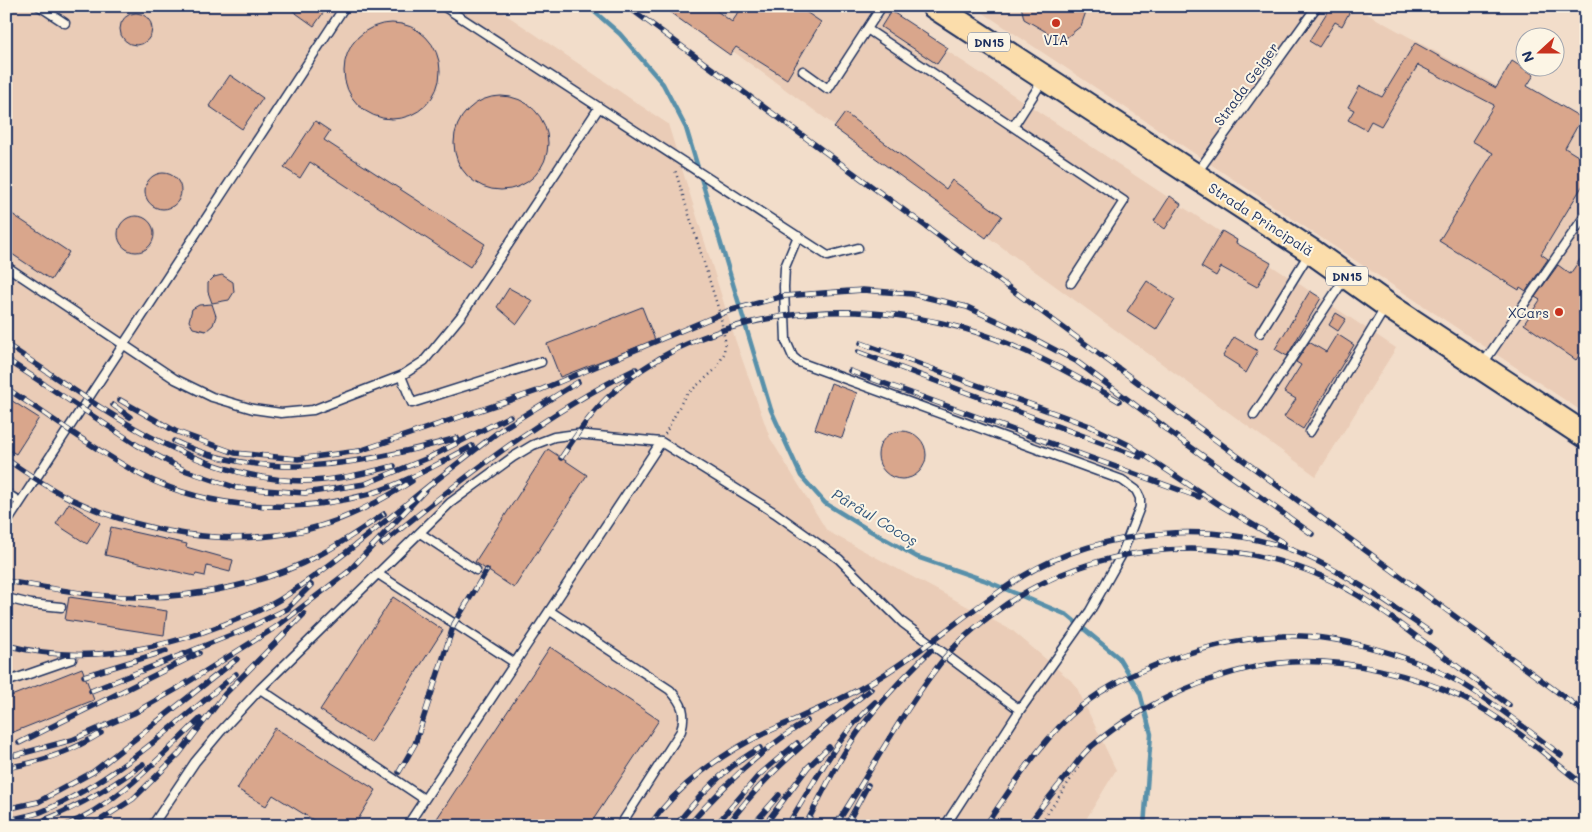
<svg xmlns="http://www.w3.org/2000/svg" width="1592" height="832" font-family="Mali,sans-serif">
  <rect width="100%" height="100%" fill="#f2ddca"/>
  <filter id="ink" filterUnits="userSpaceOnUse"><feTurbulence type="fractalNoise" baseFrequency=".02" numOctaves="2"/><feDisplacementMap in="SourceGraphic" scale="10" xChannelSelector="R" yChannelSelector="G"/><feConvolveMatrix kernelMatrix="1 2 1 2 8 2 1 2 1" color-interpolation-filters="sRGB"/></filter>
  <g filter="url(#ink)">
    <path fill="#eaccb7" d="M6,6H493L668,124L735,339L770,438L827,531L1013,631L1075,684L1116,770L1082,826H6Z
      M671,6H879L1396,348L1316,476Z
      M973,6H1353L1586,135V414Z"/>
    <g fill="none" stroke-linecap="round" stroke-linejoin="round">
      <path stroke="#5890aa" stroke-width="4.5" d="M588,6L620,34L663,84L686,128L771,410L801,476L825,503L867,529L917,557L984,580L1067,615L1119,658L1140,693L1151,734L1144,826"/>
    </g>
    <path fill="#d9a68c" stroke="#1b2f5e" d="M286,6H328L314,26Z
      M661,6H710L732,22L743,6H797L821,22L787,79L736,47L730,55Z
      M1021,6H1088L1081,26L1062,41L1024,19Z
      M1331,6H1341L1350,11L1342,26L1335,22L1319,47L1309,41Z
      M891,11L948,48L937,64L881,27Z
      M120 29a16 16 0 1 1 32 0a16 16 0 1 1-32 0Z
      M344 71a48 48 0 1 1 96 0a48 48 0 1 1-96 0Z
      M1415,43L1496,88L1512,61L1534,75L1527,86L1582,118L1565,148L1586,161V180L1541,254L1548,259L1526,291L1520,287L1519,290L1439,241L1493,153L1472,141L1494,105L1418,65L1381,126L1371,121L1366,130L1348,120L1354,110L1348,107L1360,86L1382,97Z
      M230,75L263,98L242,129L209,106Z
      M454 143a47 47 0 1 1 94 0a47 47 0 1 1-94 0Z
      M845,113L946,189L952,180L1002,216L986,238L834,128Z
      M315,121L330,131L324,140L485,244L470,267L310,162L300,178L284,168Z
      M145 191a18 18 0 1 1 36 0a18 18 0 1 1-36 0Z
      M1170,196L1181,204L1165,229L1154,221Z
      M6,210L69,252L51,280L6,250Z
      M118 234a18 18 0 1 1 36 0a18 18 0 1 1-36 0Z
      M1222,231L1237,240L1236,243L1271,263L1257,287L1221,267L1216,276L1201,267Z
      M1586,251V346L1576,360L1524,324L1540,300L1535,297L1558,265L1570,274Z
      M222,275L233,282L234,292L229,300L212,303L208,292V283L214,277Z
      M1147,281L1175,300L1156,330L1127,311Z
      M509,288L533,301L517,324L497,307Z
      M1310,291L1321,298L1287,356L1275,349Z
      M212,304L216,316L213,325L206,331L193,328L189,321L192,309L199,305Z
      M642,307L655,340L560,377L547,344Z
      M1336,313L1346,319L1338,331L1329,325Z
      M1337,334L1354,345L1303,429L1284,417L1296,399L1284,392L1301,365L1296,362L1309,342L1326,352Z
      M1234,337L1258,351L1246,373L1238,368L1239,366L1223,356Z
      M831,383L857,393L842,438L815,429Z
      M6,397L39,418L16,454L6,448Z
      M878 455a24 24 0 1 1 48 0a24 24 0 1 1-48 0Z
      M548,449L587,475L514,588L475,562Z
      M69,503L100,523L87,544L56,524Z
      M111,527L187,544L186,547L233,560L230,572L207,566L205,576L196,574L195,576L105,555Z
      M69,597L167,611L164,635L65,620Z
      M393,597L443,630L371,743L320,710Z
      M550,647L659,720L589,826H432Z
      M82,668L94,700L11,733L6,722V698Z
      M275,728L376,790L354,826H323L273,795L266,806L237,789Z"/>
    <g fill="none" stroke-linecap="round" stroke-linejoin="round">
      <defs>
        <path id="service" d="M39,6L65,23
          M443,6L828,256L858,248
          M867,29L1124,201L1071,283
          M803,71L828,89L882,6
          M1013,127L1043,80
          M1196,174L1317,6
          M798,236L785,267L784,287L786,341L793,357L799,362L1122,480L1136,490L1140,498V507L1121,556L1090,611L1020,710L945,826
          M6,266L175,379L212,397L253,409L281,413L313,410L401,376L424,361L461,316L598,109
          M1260,333L1310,252
          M1482,365L1586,214
          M401,376L412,403L541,362
          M1254,415L1345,278
          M1310,432L1385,308
          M6,493L20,502
          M6,524L345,6
          M420,533L476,570
          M378,574L515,663
          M6,598L31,604L61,607
          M550,611L670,690C683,704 686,713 681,731L620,826
          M6,682L72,659
          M260,689L424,799
          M152,826L195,762L221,731L260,689L450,503L513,457L533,445L554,437L577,434L661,442L775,513L839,559L903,623L1020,710
          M407,826L661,442"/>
        <path id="primary" d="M934,6L1311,251L1387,305L1586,436"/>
      </defs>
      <use href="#service" stroke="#1b2f5e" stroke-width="11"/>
      <use href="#primary" stroke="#1b2f5e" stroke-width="28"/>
      <path stroke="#1b2f5e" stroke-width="2.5" stroke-dasharray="1 4" stroke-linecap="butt" d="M665,434L685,396L716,369L724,354L725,340L720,314L675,170
        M1039,826L1079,767"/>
      <use href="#service" stroke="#fcf5e5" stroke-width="8"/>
      <use href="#primary" stroke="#fbddab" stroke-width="24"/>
      <defs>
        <path id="rail" d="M627,6L1586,713
          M861,343L1090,426L1129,445L1218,504L1284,543
          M6,344C96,404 191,480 305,481C335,481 365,473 394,466
          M858,352L1140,457
          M6,359L137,445L184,470L237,488L305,493L365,484L428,458L510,416
          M850,371L1199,497
          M6,388C51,417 96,451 143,476C211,510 297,514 369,494C403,484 440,463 472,446
          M120,400L175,431L235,453L298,459L359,451L540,390L728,311L784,296L863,290L912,294L967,307L1021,332L1076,361L1166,428
          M113,405L130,417
          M1160,425L1312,534
          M174,441C265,484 364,464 457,438
          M561,458C575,437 589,416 607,398C699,310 843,295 962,328C1017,343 1069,372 1119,401
          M6,459C27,473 48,488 71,499C142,533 227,548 305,530C341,522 381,501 412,481
          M426,488L502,429L578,382
          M382,544C462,479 543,414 636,369
          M6,581C51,588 97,598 142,597C201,597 268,583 319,555C342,543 363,528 384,514
          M6,645C80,665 156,651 225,624C246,616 268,608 287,595C337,562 384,522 431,484L348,572L276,627L180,687L134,713L72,740L16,755L6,756
          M84,676L166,651
          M91,691L246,629L287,609L311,585
          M19,743L199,653
          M6,768C41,762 71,752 101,733
          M399,772L415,744L454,624L487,570
          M6,809L38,802L93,772L237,659
          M6,821C18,817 32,816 43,811C112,783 179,721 236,674
          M28,826C70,812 107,790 143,764
          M64,826C118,804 159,758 200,719
          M91,826L133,799L179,754L225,694L304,614
          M649,826C678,785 722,753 767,732C800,717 833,704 865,686C921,654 968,610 1023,576C1100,528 1221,518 1304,555C1349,575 1389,604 1430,632
          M675,826C700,795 725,767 760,748
          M688,826C723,786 761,749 807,721
          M715,826L759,775L797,743
          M727,826C764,774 821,728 871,689
          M752,826L779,795
          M764,826L808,767L829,747
          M787,826C815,782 836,737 875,702
          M805,826C823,792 840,756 863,725C883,698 907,674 931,650
          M835,826C872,770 904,708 946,656C959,641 974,628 990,616C1083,544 1212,529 1321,576C1356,591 1387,614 1417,637C1448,659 1478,682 1509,705
          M846,826L868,785
          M985,826C1014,785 1041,740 1079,708C1109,683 1149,666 1186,654C1217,644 1249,637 1282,636C1337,633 1419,658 1466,686C1499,706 1529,732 1561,755
          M1028,826C1041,806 1057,788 1072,769C1078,761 1084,752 1092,746C1143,702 1223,667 1291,662C1348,659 1412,674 1463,698C1505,718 1549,758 1586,787"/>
      </defs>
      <use href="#rail" stroke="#1b2f5e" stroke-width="5.5"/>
      <use href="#rail" stroke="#fcf5e5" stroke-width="4" stroke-dasharray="11" stroke-linecap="butt"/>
    </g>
  </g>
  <g fill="#c8321e" stroke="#fcf5e5" stroke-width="2">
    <circle cx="1056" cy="23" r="5"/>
    <circle cx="1559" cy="312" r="5"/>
  </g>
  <g text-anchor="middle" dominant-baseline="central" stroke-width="4" stroke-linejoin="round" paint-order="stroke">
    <g fill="#fcf5e5" stroke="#5e6a86" stroke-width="1">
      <rect x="968" y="32.5" width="42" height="19" rx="4"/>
      <rect x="1326" y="266.5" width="42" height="19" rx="4"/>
    </g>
    <g font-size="12" font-weight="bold" fill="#1b2f5e">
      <text x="989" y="42">DN15</text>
      <text x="1347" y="276">DN15</text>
    </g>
    <g font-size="14" fill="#1b2f5e" stroke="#fcf5e5">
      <text x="1056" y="39">VIA</text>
      <text x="1549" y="312" text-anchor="end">XCars</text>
    </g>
    <g font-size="14" fill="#1b2f5e" stroke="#fcf5e5">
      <text transform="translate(1246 84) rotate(-54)">Strada Geiger</text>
      <text transform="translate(1261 219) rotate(33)">Strada Principală</text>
    </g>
    <g font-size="15" font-style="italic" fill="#34587e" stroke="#fcf5e5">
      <text transform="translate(875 517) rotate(31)">Pârâul Cocoș</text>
    </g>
  </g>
  <rect width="1592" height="832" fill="none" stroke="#fcf5e5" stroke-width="25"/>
  <rect x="12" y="12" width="1567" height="807" fill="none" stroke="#1b2f5e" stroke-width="2" filter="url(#ink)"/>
  <g transform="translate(1540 52) rotate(249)"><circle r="24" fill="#fcf5e5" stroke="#a2a6af"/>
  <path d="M0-4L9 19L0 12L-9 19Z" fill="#c8321e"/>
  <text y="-8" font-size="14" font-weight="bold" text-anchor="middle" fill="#1b2f5e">N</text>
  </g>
</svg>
